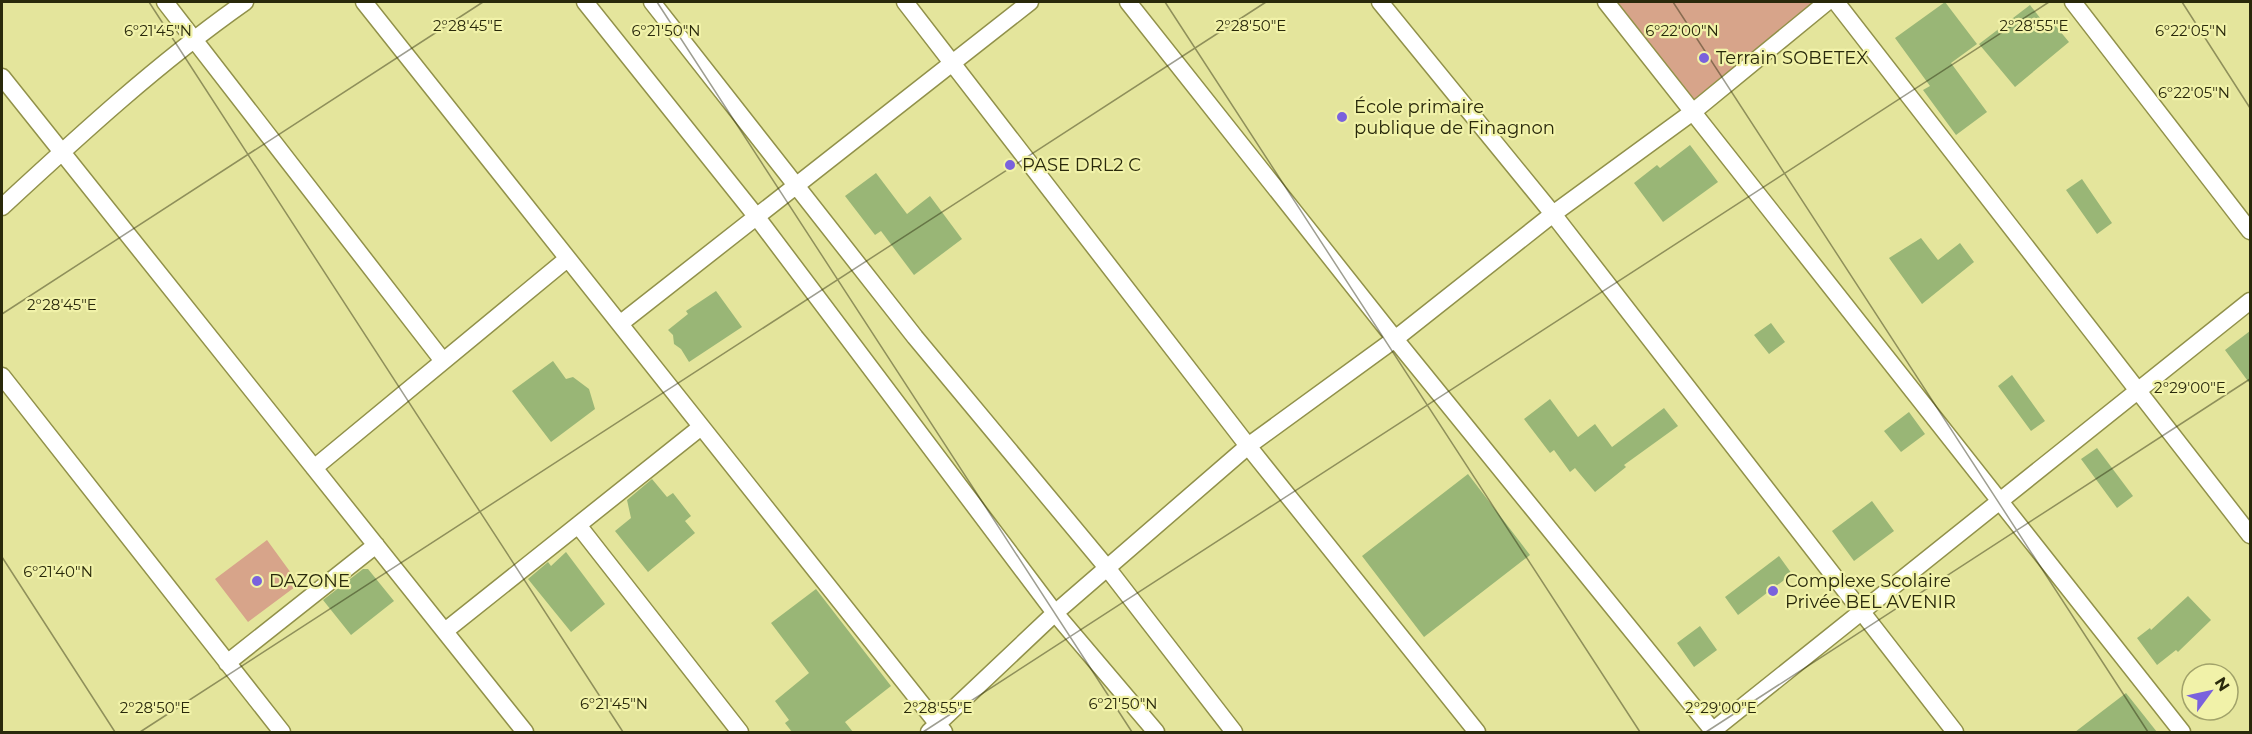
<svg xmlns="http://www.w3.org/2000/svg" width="2252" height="734" font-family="Montserrat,sans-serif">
  <rect width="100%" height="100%" fill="#e4e59c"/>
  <path fill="#d7a48a" d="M1610,2H1817L1691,109Z
    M267,540L299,584L248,622L215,579Z"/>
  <path fill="#99b676" d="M1945,2L1977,44L1951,63L1987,112L1956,135L1923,90L1930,86L1895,38Z
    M2030,5L2044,23L2049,18L2069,42L2015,87L1979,44Z
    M1690,145L1718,182L1663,222L1634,183L1657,165L1660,168Z
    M876,173L907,214L930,196L962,239L914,275L881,231L875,235L845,196Z
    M2082,179L2112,223L2097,234L2066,190Z
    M1921,238L1938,260L1960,243L1974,262L1922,304L1889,258Z
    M716,291L742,327L689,362L681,349L674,344L673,335L668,330L688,314L686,311Z
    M1771,323L1785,342L1769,354L1754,335Z
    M2250,331V384L2225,350Z
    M553,361L566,379L573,377L589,389L595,409L551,442L512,391Z
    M2012,375L2045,421L2031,431L1998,386Z
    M1550,399L1578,437L1595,424L1612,447L1664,408L1678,426L1624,465L1626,467L1595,492L1575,468L1570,472L1554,450L1550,453L1524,419Z
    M1909,412L1925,434L1901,452L1884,431Z
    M2097,448L2133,496L2117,508L2081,459Z
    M1468,474L1530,555L1424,637L1362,556Z
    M652,479L667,497L673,493L691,516L685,521L695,533L648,572L615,531L631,518L627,500Z
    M1872,501L1894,531L1854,561L1832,531Z
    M566,552L605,604L571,632L528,579L548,562L551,566Z
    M1779,556L1792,574L1738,615L1725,597Z
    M363,569H368L394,601L351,635L323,600Z
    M816,589L891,686L845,722L853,732H792L785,723L789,720L775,701L809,673L771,623Z
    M2188,596L2211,620L2178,652L2176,650L2157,665L2137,638L2150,628L2151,630Z
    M1700,626L1717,650L1694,667L1677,643Z
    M2126,693L2157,732H2075Z"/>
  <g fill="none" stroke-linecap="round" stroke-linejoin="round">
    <defs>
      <path id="street" d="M165,2L443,361
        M364,2L944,732
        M585,2L756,216L1055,613L1156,732
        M652,2L915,337L1108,569L1234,732
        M905,2L1248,446L1477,732
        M1128,2L1395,339L1714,732
        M1380,2L1553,214L1955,732
        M1606,2L2182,732
        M1836,2L2250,535
        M2073,2L2250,231
        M2,77L525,732
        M2,207C80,135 158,63 245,2
        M621,323L1030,2
        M2,376L282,732
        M314,468L567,259
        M578,525L740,732
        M445,631L701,427
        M227,663L376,545
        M929,732L1055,613L1248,446L1395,339L1553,214L1694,111L1827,2
        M1711,732L2250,301"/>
    </defs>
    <use href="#street" stroke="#91914a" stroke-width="19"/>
    <use href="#street" stroke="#fff" stroke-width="16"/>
  </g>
  <path fill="none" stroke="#29290b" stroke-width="1.5" stroke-opacity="0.45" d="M149,2L623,732M657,2L1132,732M1165,2L1640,732M1673,2L2148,732M2182,2L2250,108M2,314L483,2M2,557L115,732M140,732L1266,2M923,732L2049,2M1706,732L2250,379"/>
  <g fill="#7a62dd" stroke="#f1f2a9" stroke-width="2">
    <circle cx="1704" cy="58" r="6"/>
    <circle cx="1342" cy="117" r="6"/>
    <circle cx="1010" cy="165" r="6"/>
    <circle cx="257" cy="581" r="6"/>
    <circle cx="1773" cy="591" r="6"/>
  </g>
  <g text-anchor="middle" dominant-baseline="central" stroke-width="4.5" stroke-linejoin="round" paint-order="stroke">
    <g font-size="18" fill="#29290b" stroke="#f1f2a9" text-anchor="start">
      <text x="1716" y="58">Terrain SOBETEX</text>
      <text x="1354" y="107">École primaire<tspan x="1354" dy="21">publique de Finagnon</tspan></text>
      <text x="1022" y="165">PASE DRL2 C</text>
      <text x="269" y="581">DAZONE</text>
      <text x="1785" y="581">Complexe Scolaire<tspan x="1785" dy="21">Privée BEL AVENIR</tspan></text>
    </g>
  </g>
  <g font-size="15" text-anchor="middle" fill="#29290b" stroke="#f1f2a9" stroke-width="4.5" stroke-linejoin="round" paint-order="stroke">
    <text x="468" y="31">2°28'45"E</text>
    <text x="1251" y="31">2°28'50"E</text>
    <text x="2034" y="31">2°28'55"E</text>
    <text x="158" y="36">6°21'45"N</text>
    <text x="666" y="36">6°21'50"N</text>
    <text x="1682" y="36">6°22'00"N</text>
    <text x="2191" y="36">6°22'05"N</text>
    <text x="2194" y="98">6°22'05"N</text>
    <text x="62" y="310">2°28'45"E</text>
    <text x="2190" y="393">2°29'00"E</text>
    <text x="58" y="577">6°21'40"N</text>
    <text x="614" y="709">6°21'45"N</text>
    <text x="1123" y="709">6°21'50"N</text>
    <text x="155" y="713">2°28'50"E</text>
    <text x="938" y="713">2°28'55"E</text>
    <text x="1721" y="713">2°29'00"E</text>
  </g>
  <rect width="2252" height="734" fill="none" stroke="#29290b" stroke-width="6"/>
  <g transform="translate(2210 692) rotate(57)"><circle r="28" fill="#f1f2a9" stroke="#a1a26a" stroke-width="1.5"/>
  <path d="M0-4.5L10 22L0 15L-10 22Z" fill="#7a62dd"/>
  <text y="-9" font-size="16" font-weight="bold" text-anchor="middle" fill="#29290b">N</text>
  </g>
</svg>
